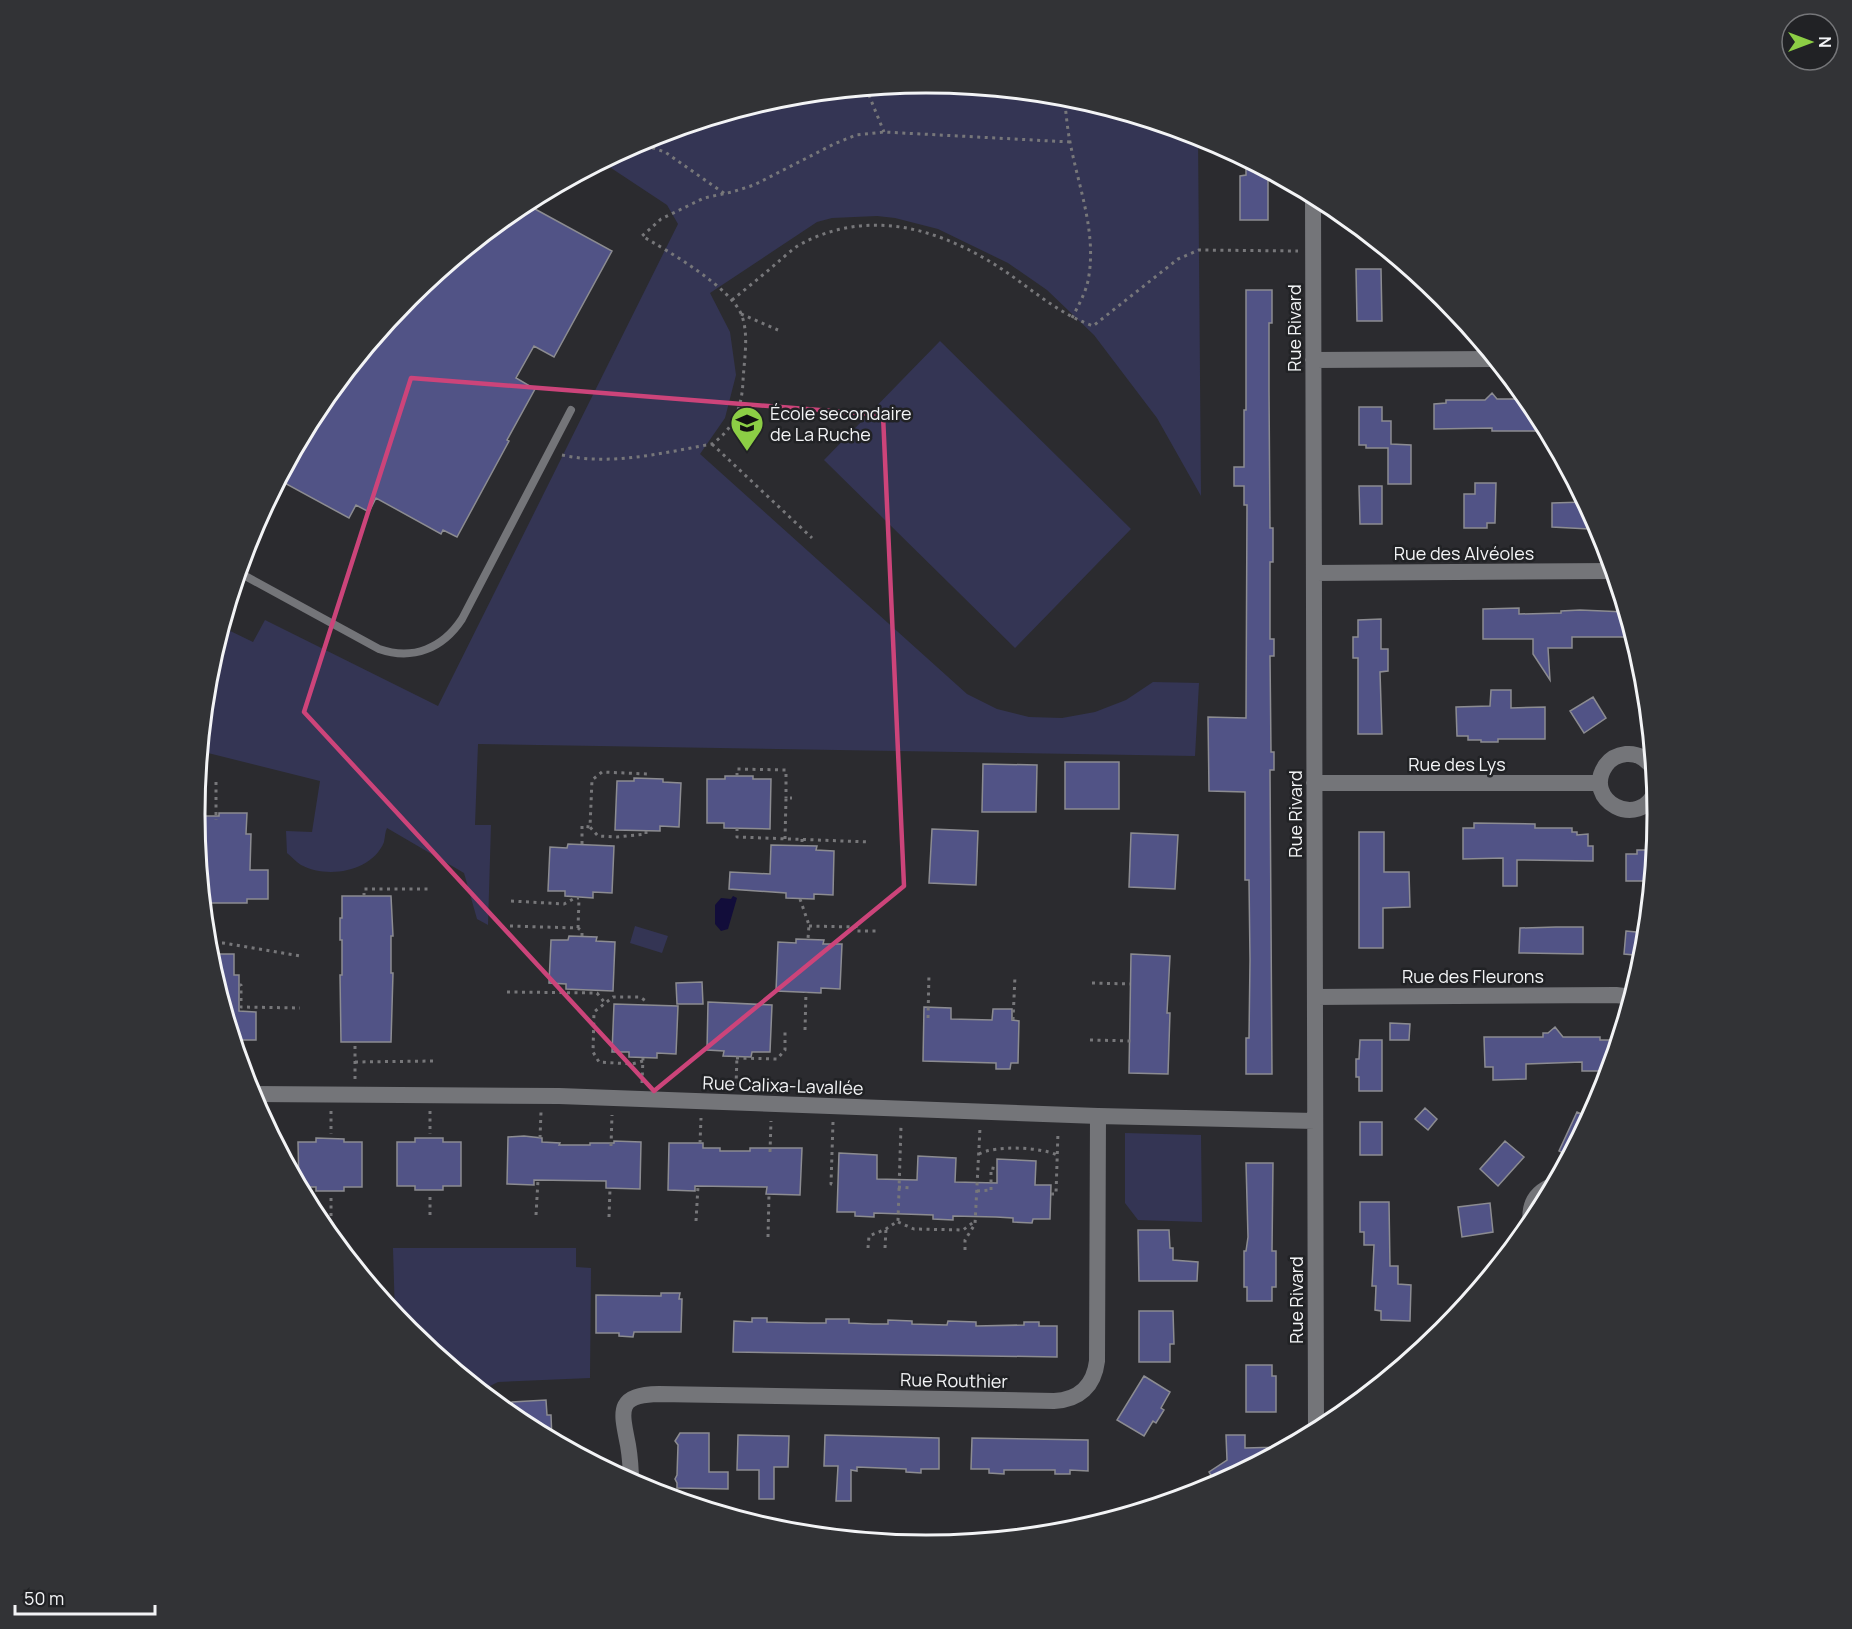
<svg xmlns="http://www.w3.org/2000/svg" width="1852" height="1629" font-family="Manrope,sans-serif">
  <rect width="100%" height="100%" fill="#2b2b2f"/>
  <path fill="#343554" d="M926,83L1069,97L1198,136L1201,496L1157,418L1094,335L1047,290L1008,263L938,229L895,218L877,216L832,218L817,222L710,293L730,332L736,375L725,418L700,454L967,694L997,709L1029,717L1062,718L1095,712L1126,700L1153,682L1199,683L1195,756L478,744L475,825H491L488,925L477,919L464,873L387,828C385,832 385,837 384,842C372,872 327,879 301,865C296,862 291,856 287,853L286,831L312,832L320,781L200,751L208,671L222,627L253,642L265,620L438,706L678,224L667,205L602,162L646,138L784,97Z
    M940,341L1131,529L1015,648L824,460Z
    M635,926L668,936L662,953L630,943Z
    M1125,1133L1201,1135L1202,1222L1138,1220L1125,1203Z
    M393,1248H576V1267L591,1268L590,1378L498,1382L480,1391L408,1332L395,1316Z"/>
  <path fill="#120d3a" d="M733,896L737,898L728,929L721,931L715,924V905L721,898L731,899Z"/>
  <path fill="#515386" stroke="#8c8c91" stroke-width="1.5" d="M1246,160L1268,171V220H1240V176L1246,175Z
    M524,203L612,251L554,357L534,346L516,378L535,389L507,440L509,441L457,537L443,530L441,534L376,498L369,512L356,505L349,518L279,480L318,408L409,297Z
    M1356,269H1381L1382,321H1357Z
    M1246,290H1272V323H1269V391L1270,528H1273V562H1270V639H1274V656H1270L1271,752H1274V770H1270L1272,1074H1246V1038H1249L1250,960L1249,880H1245V792L1209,791L1208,717L1246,718L1247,505H1244V486H1234V467H1244V410H1246Z
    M1492,393L1497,399H1527L1535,408L1547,431H1492V428L1434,429V404L1446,403V400H1485Z
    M1359,407H1382V421H1391V444L1411,445V484H1388V448H1366V445H1359Z
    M1475,483H1496L1495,523H1487V528H1464V494H1475Z
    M1359,486H1382V524H1360Z
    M1585,502L1595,521L1589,522V529L1552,527V503Z
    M1519,608V614L1561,613V611L1580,610L1626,612L1633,637H1572V648H1548L1550,680L1533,654V639H1483V609Z
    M1381,619V649H1388V671L1380,672L1382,734H1358V658H1353V637H1358V620Z
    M1491,690H1511V708L1545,707V739H1498V742H1481V740H1468V736H1457L1456,707L1490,706Z
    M1593,697L1606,718L1584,733L1570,711Z
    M1065,762H1119V809H1065Z
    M983,764L1037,765L1036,812H982Z
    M725,776H753V779H771L770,829L724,828V823H707V779H725Z
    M634,778L663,779V782L681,783L679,827L660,826V831L615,830L617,781H634Z
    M219,813H247L246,834H251L250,870H268V899H247V903H203L194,816H219Z
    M1474,823L1535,824V828H1572V832H1577V835L1588,834V846H1593V861L1517,860V886H1503V858L1463,859V828H1474Z
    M932,829L978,831L976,885L929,883Z
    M1359,832H1384V872H1409L1410,907L1383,908V948H1359Z
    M1131,833L1178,835L1175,889L1129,887Z
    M568,844L614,846L612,893L593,892V898L565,896V891H548L550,847L567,848Z
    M771,845L817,846L816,850L834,851L833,895L814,894V899L786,898V893L729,889L730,872L770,874Z
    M1637,850H1654L1651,881H1626V854H1637Z
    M342,896H391L393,936H391V973H393L391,1042H341L340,975H342V940H340V918H342Z
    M1556,927H1583V954L1519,953L1520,928Z
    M1626,931L1646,933L1644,956L1624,954Z
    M569,936L597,937L596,941L615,942L613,991L566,989V984L549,983L551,940H568Z
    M796,939L824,940L823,944H842L840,989L821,988V993L776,991L778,942L796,943Z
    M208,954H234V975H239V1011L256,1012V1040H239V1045L235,1046Z
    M1131,954L1170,956L1167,1013H1170L1168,1074L1129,1073Z
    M702,982L703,1004H677L676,983Z
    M708,1002L772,1005L770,1052H752L751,1057L723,1056L724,1051L707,1050Z
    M614,1004L678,1006L676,1054L657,1053V1058L629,1057V1052H612Z
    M924,1007L951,1008V1019L992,1020L993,1009H1012V1020L1019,1021L1018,1063H1011L1010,1069H996V1063L923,1061Z
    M1390,1023L1410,1024L1409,1040H1390Z
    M1555,1027L1563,1037H1600V1040H1612V1048H1616L1610,1071H1582V1062L1526,1064V1079L1493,1080V1067H1485L1484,1037H1543V1033H1548Z
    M1360,1040H1382V1091H1359V1077H1356V1059H1359Z
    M1425,1108L1437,1119L1428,1130L1415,1119Z
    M1577,1112L1590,1118L1569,1156L1559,1151Z
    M1360,1122H1382V1155H1360Z
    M524,1136L542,1138V1142L560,1143L559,1145H590V1143H614V1141L641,1142L640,1189L606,1188V1181L534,1180V1185L507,1184L508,1137Z
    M316,1138L344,1139V1142H362V1187H344V1191H316V1187H299L298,1142H316Z
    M415,1138H443V1142H461V1186H443V1190H415V1186H397V1142H415Z
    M1505,1141L1524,1157L1498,1186L1480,1169Z
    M669,1143H703V1148H720V1151H750V1148H802L800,1195L766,1194L767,1187L695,1186V1191L668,1190Z
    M839,1153L877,1155V1179L917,1180L918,1156L956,1158L955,1182L997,1183V1159L1036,1161L1035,1185H1051L1050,1219H1033L1032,1223L1013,1222V1218L996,1217L953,1216V1220L933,1219V1215L874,1213V1217L855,1216V1212H837Z
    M1246,1163H1273L1272,1251H1276V1287H1272V1301H1247V1287H1244V1251H1246L1248,1237Z
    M1360,1202H1389L1390,1266H1398V1284L1411,1285L1410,1321L1381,1320V1311L1375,1310L1376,1286H1372L1374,1245H1364V1232H1360Z
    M1490,1203L1493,1232L1462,1237L1458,1207Z
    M1138,1230H1169L1170,1248H1173V1260L1198,1262L1197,1281H1139Z
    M661,1293H680L679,1299H682L681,1332H634L633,1337L619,1336V1333H596V1295L661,1296Z
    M1139,1311H1173L1174,1344H1170V1362H1139Z
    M752,1318H767V1322L808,1323H826V1319H849V1323L873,1324H888V1320L912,1321V1324L947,1325L948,1321L976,1322V1326L1024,1325V1322H1039V1326H1057V1357L733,1352L734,1321L752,1322Z
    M1246,1365H1272V1376H1276V1412H1246Z
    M1144,1376L1170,1392L1161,1408L1164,1410L1156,1423L1153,1421L1144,1436L1117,1420Z
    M546,1400L547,1415H551L552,1440L513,1418L512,1402Z
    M680,1433H709V1472H728V1489L677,1488V1483L675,1479L677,1475L678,1445L675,1441Z
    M738,1435L789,1436L788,1467H774V1499H759V1470H737Z
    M825,1435L939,1438V1469H921V1473L906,1472V1469L857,1467V1471L851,1470V1501H836L838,1466H824Z
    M1226,1435H1245V1448L1287,1447L1217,1485L1209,1472L1227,1460Z
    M972,1438L1088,1440V1471L1070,1470V1474H1055V1470H1004V1474L989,1473V1469H971Z"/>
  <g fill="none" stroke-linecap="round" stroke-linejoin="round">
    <path stroke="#77777a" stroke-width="3" stroke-dasharray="3 4.5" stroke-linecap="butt" d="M866,88L884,132
      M1064,96C1066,111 1067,127 1070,142C1078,185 1096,230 1089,275C1087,291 1079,304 1072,318
      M638,143L665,152L725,194
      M732,300C747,288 763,275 778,262C784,257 791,250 799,245C863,210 929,225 989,261C1026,283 1052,311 1093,326L1178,259L1199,250L1298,251
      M741,314L778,330
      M712,444L812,538
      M562,455C612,466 662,453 712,444C734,429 742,407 743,381C744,360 749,336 742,316C732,288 668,251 642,236L661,219L704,198L732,192L754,185L834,144L856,135L884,132L1070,142
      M737,776V769L786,770V798
      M216,782V820
      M737,828V837L870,842
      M646,831V834L617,837L598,836L590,827L592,780L602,772L647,774V778
      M785,839L786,798H792
      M802,839V846
      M582,844V826L590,827
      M364,896V889H431
      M800,899L809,925L808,939
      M511,901L564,904L575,898H579
      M510,926L578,928L582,931V937
      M809,926L856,927V931H878
      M578,928L579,899
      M207,943H223L301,956
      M1092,983L1130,984
      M239,985H241V1007L300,1008
      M507,992L597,993L605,1003
      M928,1018L929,973
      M1013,1020L1015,976
      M805,1030L806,992
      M1090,1040L1131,1041
      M736,1058L777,1059L785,1050V1030
      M643,1061L632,1064L599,1062L593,1052L594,1012L613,997H640L646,1001V1005
      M355,1062L434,1061
      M355,1079V1042
      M642,1083L643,1058
      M736,1086L737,1056
      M331,1111V1134
      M430,1111V1134
      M833,1122L831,1184H834
      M540,1138L541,1112
      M700,1143L701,1118
      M611,1146L612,1115
      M770,1152L771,1121
      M979,1154C996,1145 1040,1147 1057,1155
      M898,1187L913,1188
      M991,1190V1168L997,1169
      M977,1191L990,1190
      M1051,1194H1056L1058,1132
      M430,1197V1219
      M331,1198V1219
      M536,1215L538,1180
      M609,1217L610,1189
      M696,1221L698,1186
      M898,1222L914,1229L963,1230L975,1221
      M768,1237L769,1194
      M868,1248L869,1236L886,1229L898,1221L901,1126
      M885,1248L886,1229
      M965,1250V1240L975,1224L980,1128
      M988,1536V1540
      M919,1541V1546"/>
    <path stroke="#747579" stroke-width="8" d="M238,572L379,649C413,661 443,648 462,619L571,410"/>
    <path stroke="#747579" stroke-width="16" d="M1313,195L1316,1432
      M1313,360L1495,359
      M1314,573L1613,571
      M1653,769C1647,759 1638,753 1626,754C1618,755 1611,758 1606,765C1581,800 1640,832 1656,790
      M1314,783H1600
      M1315,997L1616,995L1632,997
      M250,1094L559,1096L1098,1116L1315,1121
      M1531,1226C1528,1206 1535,1192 1554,1185
      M631,1483C631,1470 630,1457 628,1445C621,1410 616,1395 659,1394L1054,1401C1079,1400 1094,1386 1097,1361L1098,1116"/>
  </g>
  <path fill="none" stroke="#cc447a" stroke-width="4.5" stroke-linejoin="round" d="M411,378L883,415L904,886L654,1091L304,712Z"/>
  <defs>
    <symbol id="school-pin" viewBox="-11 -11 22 30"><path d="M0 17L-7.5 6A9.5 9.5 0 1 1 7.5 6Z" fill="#8cce45" stroke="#212225"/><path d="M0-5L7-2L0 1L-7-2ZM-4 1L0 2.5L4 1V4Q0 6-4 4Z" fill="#111"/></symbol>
  </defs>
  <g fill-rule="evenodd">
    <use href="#school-pin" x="728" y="404" width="38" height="52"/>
  </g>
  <g text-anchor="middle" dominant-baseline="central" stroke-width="5" stroke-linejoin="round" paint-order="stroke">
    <g font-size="18" fill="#f3f4f6" stroke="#212225">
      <text transform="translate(1294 328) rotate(-90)">Rue Rivard</text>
      <text x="1464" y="553">Rue des Alvéoles</text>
      <text x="1457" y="764">Rue des Lys</text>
      <text transform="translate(1295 814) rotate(-90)">Rue Rivard</text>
      <text x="1473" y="976">Rue des Fleurons</text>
      <text transform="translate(783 1085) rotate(2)">Rue Calixa-Lavallée</text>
      <text transform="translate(1296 1300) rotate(-90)">Rue Rivard</text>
      <text transform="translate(954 1380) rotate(1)">Rue Routhier</text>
    </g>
    <g font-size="18" fill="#f3f4f6" stroke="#212225" text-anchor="start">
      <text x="770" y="413">École secondaire<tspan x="770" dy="21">de La Ruche</tspan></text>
    </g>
  </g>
  <path d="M0 0H1852V1629H0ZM205 814a721 721 0 1 1 1442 0a721 721 0 1 1-1442 0Z" fill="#323336" fill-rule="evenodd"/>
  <path fill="none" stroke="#f3f4f6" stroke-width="3" d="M205 814a721 721 0 1 1 1442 0a721 721 0 1 1-1442 0Z"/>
  <g transform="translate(1810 42) rotate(90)"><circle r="28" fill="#212225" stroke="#757679" stroke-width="1.5"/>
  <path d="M0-4.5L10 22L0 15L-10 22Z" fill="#8cce45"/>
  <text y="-9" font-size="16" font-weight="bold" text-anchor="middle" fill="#f3f4f6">N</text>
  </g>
  <path d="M15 1605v9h140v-9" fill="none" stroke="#f3f4f6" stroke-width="3"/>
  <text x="24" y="1605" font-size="18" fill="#f3f4f6" stroke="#212225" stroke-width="4.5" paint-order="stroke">50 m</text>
</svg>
